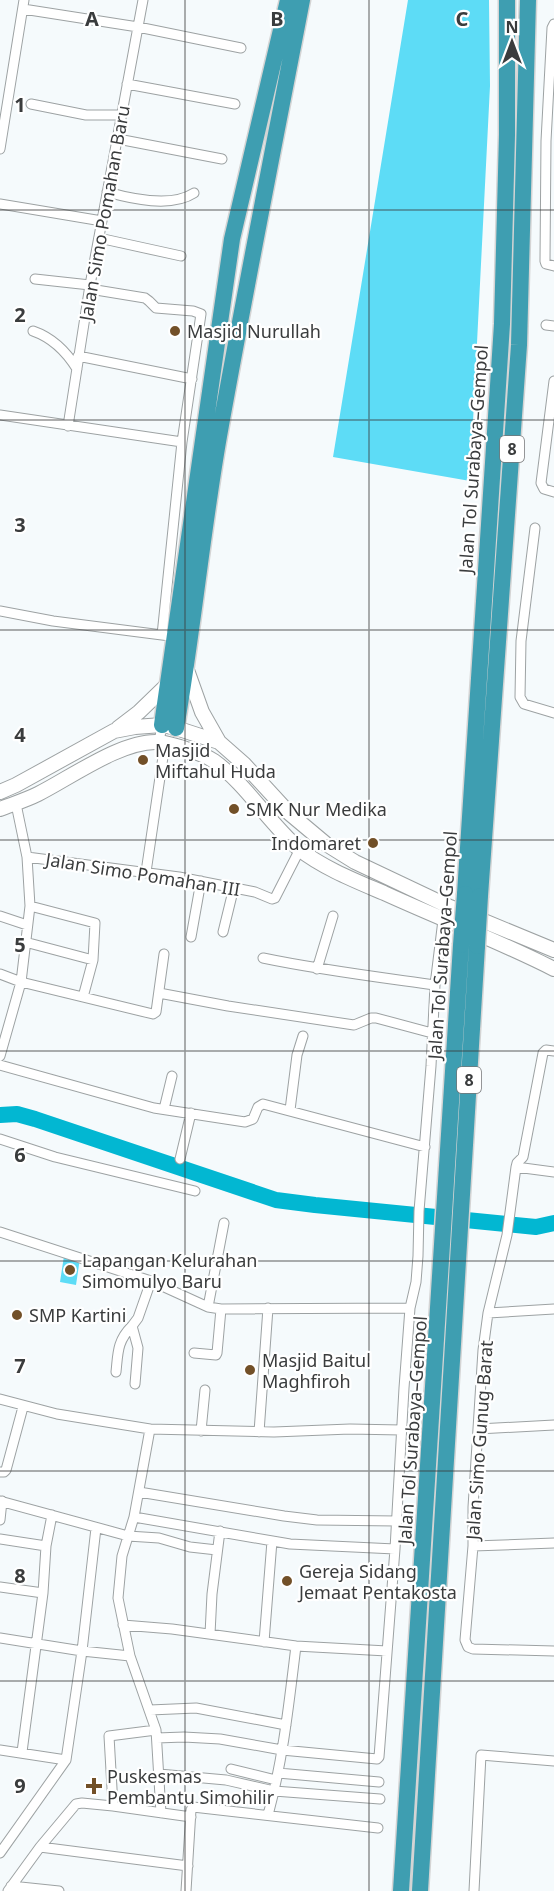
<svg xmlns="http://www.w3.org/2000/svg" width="554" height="1891" font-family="'Noto Sans',sans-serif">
  <rect width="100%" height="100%" fill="#f5fafc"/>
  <path fill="#5ddcf6" d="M408,0H489L490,86L470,481L333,457Z
    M64,1256L80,1258L76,1285L60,1282Z"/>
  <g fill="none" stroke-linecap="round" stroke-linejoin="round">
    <path stroke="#02b7d2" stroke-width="16" d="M0,1115L17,1114L35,1119L276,1200L315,1205L536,1227L554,1223"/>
    <defs>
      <path id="street" d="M23,9L138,27L241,48
        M554,24L552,28L546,141L545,261L546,264L554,266
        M127,84L235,104
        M31,104L86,115H122
        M118,139L222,159
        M0,149L24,0
        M107,192C132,199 171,208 194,193
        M0,204L102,221
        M99,238L181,256
        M35,279L90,285
        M90,289L145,298L149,301L156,308L193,311L201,314L182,442L162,635L178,637
        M546,325L554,326
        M33,331C53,338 66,351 77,369
        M78,356L192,379
        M554,381L541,483L544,489L554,492
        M0,415L182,442
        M68,426L90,285L143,0
        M535,528L521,641L520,697L524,704L554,713
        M0,611L53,621L162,635
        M27,857L179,877L255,892L272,899L275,898L300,849
        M146,872L163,757L159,742L162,725
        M0,916L27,925
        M223,932L234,887
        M191,937L201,881
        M25,942L93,960L95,923L30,906
        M263,958C320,970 378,977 435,985
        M317,969L333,916
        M0,974L21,982L153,1014L156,1012L164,954
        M159,993L228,1006L354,1025L371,1018H376L432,1033
        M83,997L93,960
        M554,1051L546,1050L543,1053L523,1157L517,1163L516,1167L507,1235L488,1313L483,1350L473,1507V1546L465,1640L468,1647L473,1649L554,1651
        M0,1056L21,982L30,906L27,857L16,804
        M0,1065L154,1108L245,1122L253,1119L258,1107L263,1104L425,1147
        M164,1109L172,1076
        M290,1110L297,1055L303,1036
        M0,1139L55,1157L195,1191
        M180,1159L191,1113
        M516,1167L554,1172
        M0,1232L151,1281
        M208,1307L224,1223
        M488,1313L554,1309
        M194,1353L216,1355L217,1353L221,1309
        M116,1372C118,1353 117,1341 132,1326
        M135,1384L138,1348L132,1326L138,1318L151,1281L208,1307L221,1309L410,1308
        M0,1399L57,1414L150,1429L274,1432L350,1429L401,1430
        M150,1429L134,1517L122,1556L118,1598L130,1656L156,1730L161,1813
        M478,1429L554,1425
        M201,1431L205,1390
        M259,1432L268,1308
        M0,1472H4L6,1470L23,1407
        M139,1492L284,1516L317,1520L396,1521
        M0,1501L128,1536L159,1538L190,1547L217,1550
        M134,1517L290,1544L395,1549
        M0,1520L2,1501
        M0,1539L46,1546
        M473,1546L554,1543
        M0,1587L43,1593
        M123,1625L172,1629L296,1646L387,1651
        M210,1634L212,1594L220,1531
        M0,1638L82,1651L130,1656
        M264,1642L272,1541
        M150,1710L196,1708L286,1725
        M157,1738L184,1737L220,1739L282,1750L377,1759L379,1757L395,1549L404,1388L410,1308L416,1282L418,1256L419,1211L431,1066L435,985L443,920
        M0,1750L66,1760
        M22,1752L43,1593L46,1546L52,1515
        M231,1769L276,1780
        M278,1773L379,1782
        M159,1774L226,1780L274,1791L380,1799
        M113,1806L109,1736L156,1730
        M268,1815C283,1760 289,1703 296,1646
        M40,1847L188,1866
        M0,1853L66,1760L82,1651L96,1528
        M11,1886L59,1891
        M8,1891L40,1847L76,1804L82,1803L113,1806L191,1817
        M186,1891L191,1810L193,1807L378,1828
        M474,1891L481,1755L554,1761"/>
      <path id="secondary" d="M187,670L202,712L219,742
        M118,728L139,712L169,683
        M0,792L16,785L114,731L135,727L162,725L176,728L219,742L244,764L289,813L326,844L355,862L450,907L554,950
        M0,809C13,804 26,800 38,794C70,778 122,740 158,742C165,743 173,745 180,747C192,751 204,754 214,761C247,785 268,822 299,849C323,868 356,881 384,893C441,919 499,941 554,969"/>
      <path id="highway" d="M162,725L232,239L288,0
        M176,728C193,631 202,533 219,436C245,291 274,145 302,0
        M465,894L502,324L507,135V0
        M480,896L519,345L528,0
        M401,1891L461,945
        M420,1891L477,946"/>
    </defs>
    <use href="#street" stroke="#9da2a3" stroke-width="11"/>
    <use href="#secondary" stroke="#9da2a3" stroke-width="16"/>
    <use href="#highway" stroke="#d4d4d4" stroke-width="19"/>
    <use href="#street" stroke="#fff" stroke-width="9"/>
    <use href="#secondary" stroke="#fff" stroke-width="14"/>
    <use href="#highway" stroke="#3e9eb1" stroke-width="16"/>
    <defs>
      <path id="highway-bridge" d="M461,945L465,894
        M477,946L480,896"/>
    </defs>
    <use href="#highway-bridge" stroke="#d4d4d4" stroke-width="19" stroke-linecap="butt"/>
    <use href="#highway-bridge" stroke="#3e9eb1" stroke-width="16"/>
  </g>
  <path fill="none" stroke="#3a3c3d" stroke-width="1.5" stroke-opacity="0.55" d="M185,0V1891M369,0V1891M0,210H554M0,420H554M0,630H554M0,840H554M0,1051H554M0,1261H554M0,1471H554M0,1681H554"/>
  <g fill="#725028" stroke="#fff" stroke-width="2">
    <circle cx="175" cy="331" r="6"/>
    <circle cx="143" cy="760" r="6"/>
    <circle cx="234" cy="809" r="6"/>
    <circle cx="373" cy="843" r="6"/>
    <circle cx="70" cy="1270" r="6"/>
    <circle cx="17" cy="1315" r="6"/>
    <circle cx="250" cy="1370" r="6"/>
    <circle cx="287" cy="1581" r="6"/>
    <path d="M91 1777h6v6h6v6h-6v6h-6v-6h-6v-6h6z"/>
  </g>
  <g text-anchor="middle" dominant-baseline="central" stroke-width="4.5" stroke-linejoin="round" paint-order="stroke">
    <g fill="#fff" stroke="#757677" stroke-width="1.5">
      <rect x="500" y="436" width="24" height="26" rx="4.5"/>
      <rect x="457" y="1067" width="24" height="26" rx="4.5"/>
    </g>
    <g font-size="16" font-weight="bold" fill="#3a3c3d">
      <text x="512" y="449">8</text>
      <text x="469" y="1080">8</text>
    </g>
    <g font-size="18" fill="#3a3c3d" stroke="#fff">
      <text transform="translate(104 213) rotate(-80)">Jalan Simo Pomahan Baru</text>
      <text transform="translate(473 459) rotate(-86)">Jalan Tol Surabaya–Gempol</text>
      <text transform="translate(143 874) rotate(9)">Jalan Simo Pomahan III</text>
      <text transform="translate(442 945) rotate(-86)">Jalan Tol Surabaya–Gempol</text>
      <text transform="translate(412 1430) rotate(-86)">Jalan Tol Surabaya–Gempol</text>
      <text transform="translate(479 1440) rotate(-86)">Jalan Simo Gunug Barat</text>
    </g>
    <g font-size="18" fill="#3a3c3d" stroke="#fff" text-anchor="start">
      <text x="187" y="331">Masjid Nurullah</text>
      <text x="155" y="750">Masjid<tspan x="155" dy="21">Miftahul Huda</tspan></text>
      <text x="246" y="809">SMK Nur Medika</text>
      <text x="361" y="843" text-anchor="end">Indomaret</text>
      <text x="82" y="1260">Lapangan Kelurahan<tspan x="82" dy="21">Simomulyo Baru</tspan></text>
      <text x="29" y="1315">SMP Kartini</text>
      <text x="262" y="1360">Masjid Baitul<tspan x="262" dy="21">Maghfiroh</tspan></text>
      <text x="299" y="1571">Gereja Sidang<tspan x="299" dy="21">Jemaat Pentakosta</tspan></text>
      <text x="107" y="1776">Puskesmas<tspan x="107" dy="21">Pembantu Simohilir</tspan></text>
    </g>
  </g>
  <g font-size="20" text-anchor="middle" font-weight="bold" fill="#3a3c3d" stroke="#fff" stroke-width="4.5" stroke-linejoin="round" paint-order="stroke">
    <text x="92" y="26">A</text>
    <text x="277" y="26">B</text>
    <text x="462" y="26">C</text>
    <text x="20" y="112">1</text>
    <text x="20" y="322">2</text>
    <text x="20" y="532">3</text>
    <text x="20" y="742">4</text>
    <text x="20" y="952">5</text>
    <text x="20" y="1162">6</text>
    <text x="20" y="1373">7</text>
    <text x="20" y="1583">8</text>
    <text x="20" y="1793">9</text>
  </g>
  <g transform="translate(512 42)" stroke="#ffffff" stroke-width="4.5" paint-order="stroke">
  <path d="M0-4.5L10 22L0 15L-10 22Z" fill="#3a3c3d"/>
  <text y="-9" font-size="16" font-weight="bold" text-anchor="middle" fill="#3a3c3d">N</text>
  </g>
</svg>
